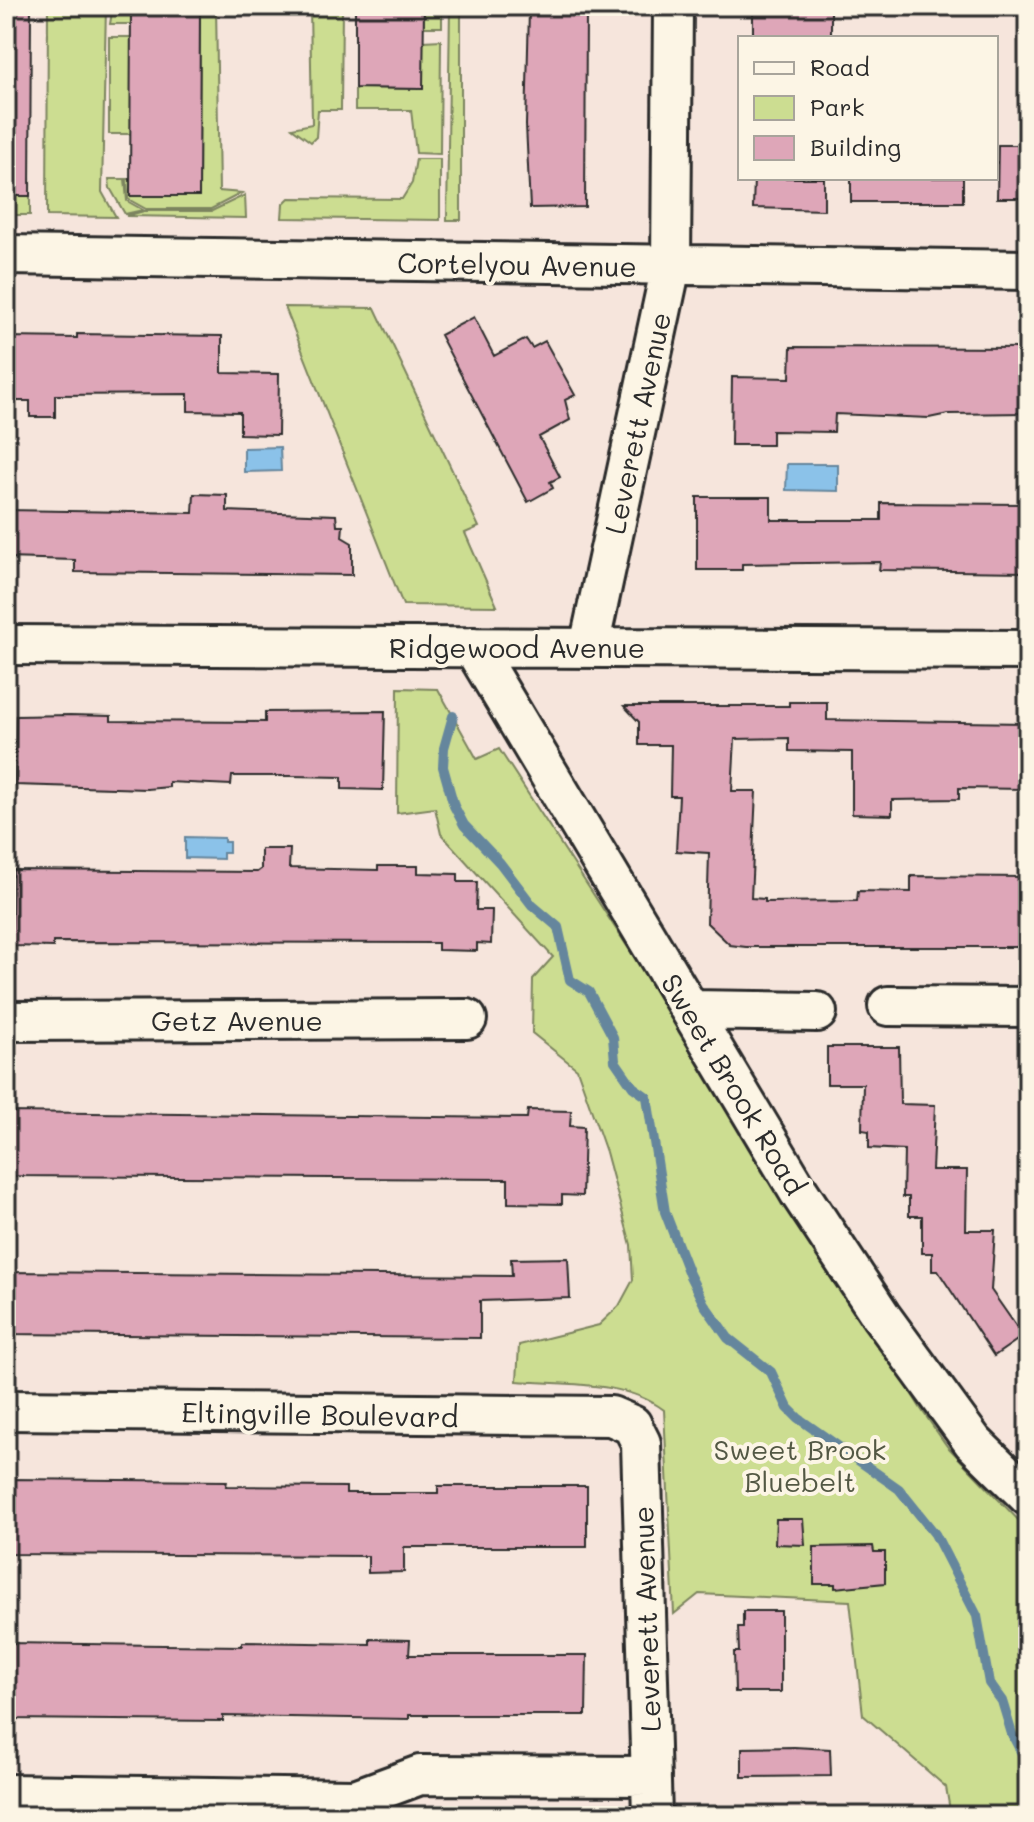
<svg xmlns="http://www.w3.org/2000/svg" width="1034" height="1822" font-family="Mali,sans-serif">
  <rect width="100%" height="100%" fill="#f6e5dc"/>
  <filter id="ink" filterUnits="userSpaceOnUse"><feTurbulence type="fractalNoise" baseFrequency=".0125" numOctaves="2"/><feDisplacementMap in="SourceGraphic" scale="16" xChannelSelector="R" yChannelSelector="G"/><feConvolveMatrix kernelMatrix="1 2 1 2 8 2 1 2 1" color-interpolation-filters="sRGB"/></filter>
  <g filter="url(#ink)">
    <path fill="#ccdd91" stroke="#7c845e" stroke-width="2" d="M48,6H106L102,192L116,217L47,216Z
      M113,6H131V24H110Z
      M200,6H216L219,191L242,193L211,209H146L128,199L127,179H130L131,196H199Z
      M310,6H342L341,110H318L316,137L311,142L292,128L312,124Z
      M424,6H442V27H424Z
      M450,6H461V220H447Z
      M109,37H131V134H109Z
      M441,40L440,154L416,153L411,110H355V88L423,89V41Z
      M416,159H440V220L282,218L283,204L289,198L402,199L412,183Z
      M109,179H125L127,201L143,210L125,214L110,188Z
      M245,195L246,218L126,216L144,211H212Z
      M6,196H30V215H6Z
      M285,307L375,308L479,527L465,533L497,606L403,605Z
      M398,688L438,689L477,759L499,749L755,1143L921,1409L947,1446L1028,1530V1816H951L946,1787L863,1715L850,1601L699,1594L674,1614L664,1410C625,1380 564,1385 517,1381L519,1345L599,1325L619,1306L633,1280L631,1245L606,1152L577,1069L532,1033L533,979L553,957L441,834L435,808L397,813Z"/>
    <path fill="#8bc2e9" stroke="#65869d" stroke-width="2" d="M280,447L281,471L244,472V448Z
      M787,464H838V491L786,490Z
      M185,837L224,838V842H229V853H223V859L185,858Z"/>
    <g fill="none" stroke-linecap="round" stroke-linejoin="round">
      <path stroke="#65869d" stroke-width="10" d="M453,716L444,748L443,767L454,806L464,825L500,863L532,905L558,927L570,980L589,992L613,1037L615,1061L633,1087L647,1097L665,1212L689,1274L704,1304L728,1338L771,1372L788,1408L798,1418L899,1489L935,1534L977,1616L989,1683L1002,1701L1012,1734L1028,1765"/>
    </g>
    <path fill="#dea6b8" stroke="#2b2b2b" stroke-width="2" d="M6,6H31L30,196H6Z
      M131,6H200L199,196H130Z
      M355,6H424L423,89L355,88Z
      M753,6H831V38H753Z
      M586,10L585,207L530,208L526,125L529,11Z
      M998,145H1028V198H997Z
      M754,178H824V210L753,208Z
      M851,178H963V202H851Z
      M474,317L494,356L526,339L532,348L545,341L575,395L565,400L570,420L539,437L560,477L550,482L553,488L528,502L440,335Z
      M77,334L222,336V373L279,374L278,435L240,434V412L188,411V394L55,395V417H30V401H6V337L77,338Z
      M791,347L1028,348V413L948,414L929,418L835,414L834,432L772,431V445H731L732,377L790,378Z
      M194,494L227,495V511L336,515L337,526H343L342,537L352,543V575L75,572V560L6,558V510L193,513Z
      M697,497H771V520H881V503L1028,504V572L879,570L880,562L742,564V570H697Z
      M789,702H827V720L1025,723L1024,789L959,788V799L892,800V815L852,814V752L789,751V738L735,739L732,791H756L751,898L765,899V902L857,901L858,891L911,892V876L1028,877V947H746L730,945L707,923L709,853L676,851L679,796H670L671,745H639V722L624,706H789Z
      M385,711L383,790L342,789V777L292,776H232L231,785L169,782V787L147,789L15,785L16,716L70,715L111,716V721L265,722V712Z
      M261,849H290L289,868L378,870V866H418V873L458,874V882H477L476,910H492L491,944L477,943V951L438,950V943L53,942V947L12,946L13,870L257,872L261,869Z
      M827,1047H899L900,1104L935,1105L932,1170H967L966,1230H995L991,1290L1023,1336L994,1356L938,1271H932V1253H922V1216H909V1197H903L904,1150L869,1148V1131L862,1130L863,1084H827Z
      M528,1110L571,1111L570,1126L584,1127L582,1196L562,1195V1204L508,1203V1179L6,1176V1112L527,1118Z
      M568,1258L570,1298L480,1301V1338L6,1334V1272L512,1276L511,1259Z
      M9,1479L227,1481L226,1486L346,1487V1493H438V1486H587V1547H404V1572L368,1573V1556L7,1554Z
      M776,1519H803L805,1545L775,1544Z
      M873,1546L874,1552H885V1583L835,1588V1584H814V1547Z
      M743,1611H781V1692H735L734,1652H739L738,1627H743Z
      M370,1639L410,1640L409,1655H587L586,1715H409V1719L223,1716V1721L6,1719V1643L242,1646V1642L370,1644Z
      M794,1747L830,1749L831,1776L742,1777V1748Z"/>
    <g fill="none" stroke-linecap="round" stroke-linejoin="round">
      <defs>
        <path id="minor" d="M6,255L1028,270
          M6,645L1028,650
          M473,647L799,1192L881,1316L973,1442L1028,1496
          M589,647L671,266L673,6
          M888,1006L1028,1007
          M690,1010L817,1012
          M6,1021L467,1019
          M6,1410L611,1416L632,1425L641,1443L652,1816
          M6,1794L355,1799L420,1775L651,1776"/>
      </defs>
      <use href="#minor" stroke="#2b2b2b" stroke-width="44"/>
      <use href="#minor" stroke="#fcf5e5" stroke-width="38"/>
    </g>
  </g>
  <g text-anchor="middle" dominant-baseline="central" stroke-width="8" stroke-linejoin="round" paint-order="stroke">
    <g font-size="28" fill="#2b2b2b" stroke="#fcf5e5">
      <text transform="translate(517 264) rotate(1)">Cortelyou Avenue</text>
      <text transform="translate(637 423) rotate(-78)">Leverett Avenue</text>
      <text x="517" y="647">Ridgewood Avenue</text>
      <text x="237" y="1020">Getz Avenue</text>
      <text transform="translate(734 1084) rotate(59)">Sweet Brook Road</text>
      <text transform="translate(320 1414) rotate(1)">Eltingville Boulevard</text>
      <text transform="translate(646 1619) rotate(-92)">Leverett Avenue</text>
    </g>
    <g font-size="28" fill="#535844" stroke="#fcf5e5">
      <text x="800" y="1449">Sweet Brook<tspan x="800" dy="32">Bluebelt</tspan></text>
    </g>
  </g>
  <rect width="1034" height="1822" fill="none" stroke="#fcf5e5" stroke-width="32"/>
  <rect x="16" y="16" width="1002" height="1790" fill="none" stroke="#2b2b2b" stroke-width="3" filter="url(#ink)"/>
  <rect x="738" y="36" width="260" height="144" fill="#fcf5e5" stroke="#a8a49b" stroke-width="2"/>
  <rect x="754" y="62" width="40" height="12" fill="#fcf5e5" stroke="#a8a49b" stroke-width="2"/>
  <text x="810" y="76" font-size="24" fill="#2b2b2b">Road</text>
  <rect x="754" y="96" width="40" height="24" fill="#ccdd91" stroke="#a8a49b" stroke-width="2"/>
  <text x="810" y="116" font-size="24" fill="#2b2b2b">Park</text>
  <rect x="754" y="136" width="40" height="24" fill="#dea6b8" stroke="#a8a49b" stroke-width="2"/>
  <text x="810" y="156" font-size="24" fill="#2b2b2b">Building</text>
</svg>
